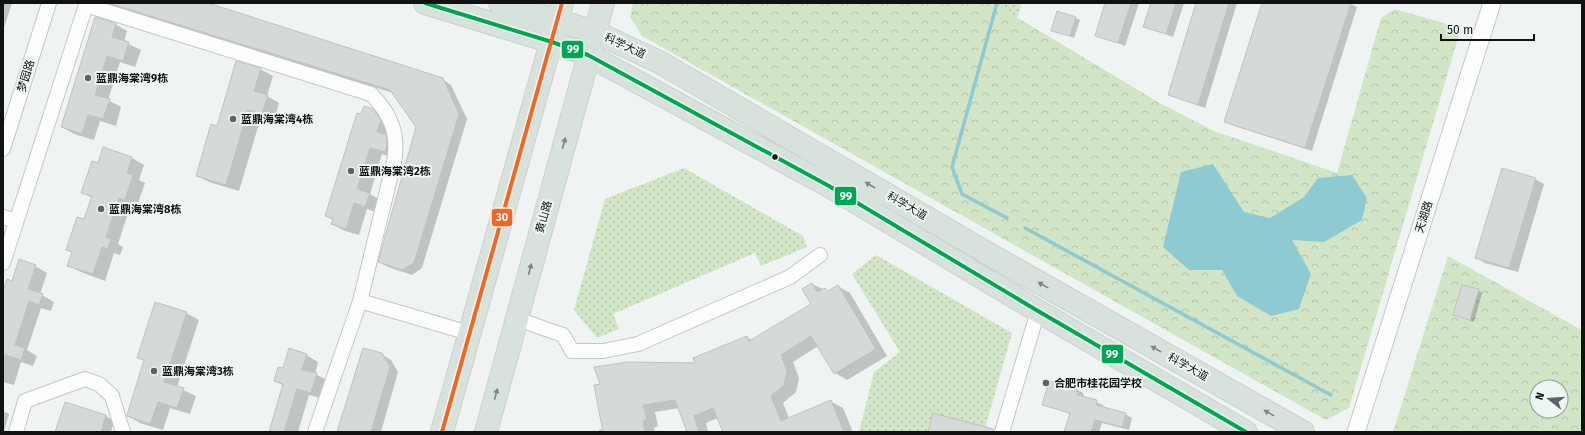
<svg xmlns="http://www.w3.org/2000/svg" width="1585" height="435" font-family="'Fira Sans','Noto Sans SC',sans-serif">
  <defs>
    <pattern id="grass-dots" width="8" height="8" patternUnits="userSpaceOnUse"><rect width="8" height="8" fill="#d2e5c6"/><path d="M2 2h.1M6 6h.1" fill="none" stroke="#b3c4a9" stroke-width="1.8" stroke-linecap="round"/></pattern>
    <pattern id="park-crowns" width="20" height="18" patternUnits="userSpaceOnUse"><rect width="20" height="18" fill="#d2e5c6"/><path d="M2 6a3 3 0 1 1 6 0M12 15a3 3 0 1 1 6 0" fill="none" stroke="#b3c4a9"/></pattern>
  </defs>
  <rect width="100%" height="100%" fill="#eff4f2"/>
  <path fill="url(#grass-dots)" d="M993,3H1022L1017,18Z
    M684,168L803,236L807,247L761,266L755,253L613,314L619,329L597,338L574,310L605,199Z
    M876,255L1012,333L984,432H859L874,372L900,352L852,274Z"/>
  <path fill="url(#park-crowns)" fill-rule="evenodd" d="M633,3H993L1158,102L1214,131L1337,173L1381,18L1395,9L1461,28L1349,408L1326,420L642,36L630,17Z
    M1448,256L1582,330V432H1393ZM1537,387H1561V411H1537Z"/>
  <path fill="#8ecad1" d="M1213,164L1244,212L1270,218L1304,197L1318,178L1352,175L1367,198L1362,220L1324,242L1292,240L1311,274L1299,309L1271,316L1237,296L1222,270H1189L1163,247L1181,172Z"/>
  <path fill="#0003" d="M3,3H12L3,31Z
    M103,3H204L442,79L451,85L467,119L422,268L412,275L388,267L379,262L418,127L393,93Z
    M1106,3H1139L1125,46L1096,35Z
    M1152,3H1184L1173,37L1144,26Z
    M1197,3H1237L1205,108L1169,95Z
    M1263,3H1349L1357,7L1312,151L1232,125L1225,121Z
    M1075,18L1080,20L1074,38L1052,30Z
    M115,24L127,31L124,42L141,50L135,67L120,62L108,100L121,107L116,126L100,121L94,140L74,134L62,127Z
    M260,69L273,76L267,96L279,103L274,121L261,117L239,191L209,182L197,176L218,127Z
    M373,110L385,118L397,159L382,154L370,194L382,201L378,213L367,209L359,235L345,231L332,224L334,220L326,216L362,115Z
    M103,148L132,158L144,165L139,180L145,183L137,206L131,204L118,244L123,247L120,255L114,253L105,281L81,272L68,265L73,253L67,250L85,220L92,198L82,192L98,164Z
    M1535,179L1544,184L1518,272L1485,263L1476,257Z
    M35,266L47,273L40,294L54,302L51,311L41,308L27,350L37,356L33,366L21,362L14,385L3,382V295L12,282Z
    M812,284L829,292L838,286L850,293L887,356L847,380L835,373L818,346L793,362L799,378L796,392L783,403L789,418L830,401L843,408L853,432H724L718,418L706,423L708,432H688L679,408L655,412L658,426L654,428L655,432H599V430L603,429L696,364L746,337L752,340L812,304Z
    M1478,290L1482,293L1474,322L1454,315Z
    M186,313L199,320L177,387L196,396L190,414L170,408L163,430L140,423L128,416L145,361L139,357Z
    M381,354L391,360L398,372L381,432H339Z
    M306,355L318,362L315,374L329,381L324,399L309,395L298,432H270L284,386L275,381L283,369Z
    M1076,389L1083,393L1084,397L1103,405V408L1125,414L1132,418L1129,430L1102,423L1099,432H1065L1070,414L1043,404Z
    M3,411L9,414L4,432H3Z
    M106,416L114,421L111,432H56Z"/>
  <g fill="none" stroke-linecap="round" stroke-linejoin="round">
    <path stroke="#8ecad1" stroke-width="3.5" d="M997,3L952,167L962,194L1007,218
      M1025,228L1331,395"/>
  </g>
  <path fill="#d5dad8" stroke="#bfc2c2" d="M108,3H208L443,78L459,114L414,263L402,270L378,262L416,127L390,90Z
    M1105,3H1131L1118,43L1095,36Z
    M1151,3H1176L1166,34L1143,27Z
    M1196,3H1229L1198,105L1168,95Z
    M1262,3H1351L1305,148L1224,122Z
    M1057,11L1076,17L1070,36L1051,31Z
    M95,17L116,23L112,37L129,42L123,61L107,56L95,95L110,99L103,119L88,115L82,134L61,127Z
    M236,61L261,68L254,91L268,95L262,114L248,110L226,185L196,176L211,124L217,126Z
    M364,106L373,109L381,120L377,132L386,135L387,145L385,152L370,148L357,189L370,193L365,207L354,203L346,229L331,224L333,219L325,216L357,113L361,114Z
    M103,147L132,157L127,173L133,175L125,200L119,198L106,237L111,239L108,249L102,247L93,274L67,266L72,252L66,250L77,217L84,219L92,196L81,193L92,161L98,163Z
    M1502,168L1536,178L1509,268L1475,258Z
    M19,259L36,265L28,289L43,294L39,305L29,301L15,345L25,348L21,360L3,354V291L7,279L12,281Z
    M812,283L817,292L825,288L828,291L838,285L876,349L834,374L811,336L781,355L787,371L784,385L771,396L781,421L831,400L844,432H723L713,408L694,416L699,432H687L675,400L643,405L647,419L643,421L645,432H603L594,385L600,384L594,367L628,362L695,363L693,358L747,336L749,341L811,304L802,289Z
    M1462,285L1479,289L1470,320L1453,315Z
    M155,302L187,312L164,382L184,388L177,408L158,402L150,424L127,416V415L144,360L137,358Z
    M289,348L307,354L302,370L317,373L311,393L297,389L284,432H269L283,384L274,381L278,367L283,368Z
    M363,348L382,353L390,367L371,432H337Z
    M1049,381L1076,388L1078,395L1097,400L1096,405L1126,413L1122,427L1095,420L1091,432H1064L1070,413L1042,405Z
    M65,402L106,415L101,432H55Z
    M933,413L993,429V432H928Z"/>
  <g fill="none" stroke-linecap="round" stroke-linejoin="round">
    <defs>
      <path id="minor" d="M3,149L49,3
        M3,217L16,221
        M3,263L86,5L371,94C391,114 399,134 394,162L360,301L315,432
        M360,301L469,333
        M517,319L563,335L572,351H603L638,344L790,277L820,255
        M16,432L25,401L85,379L99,384L112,396L123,432
        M1002,432L1038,311"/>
      <path id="tertiary" d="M1356,432L1492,3"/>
      <path id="primary" d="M425,3L552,42L588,55L829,186L1038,311L1246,432
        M500,3L595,32L661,63L1003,262L1303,432
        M442,432L562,3
        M486,432L603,3"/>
    </defs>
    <use href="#minor" stroke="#c4c7c6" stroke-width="16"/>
    <use href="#tertiary" stroke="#c4c7c6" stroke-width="19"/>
    <use href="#primary" stroke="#ced0cf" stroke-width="24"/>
    <use href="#minor" stroke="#fdfdfd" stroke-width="14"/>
    <use href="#tertiary" stroke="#fdfdfd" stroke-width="17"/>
    <use href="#primary" stroke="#d6e2db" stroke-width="22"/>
    <defs>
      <path id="bus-1" d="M425,3L552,42L588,55L829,186L1038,311L1246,432"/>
      <path id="bus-2" d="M442,432L562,3"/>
    </defs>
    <use href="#bus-1" stroke="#edf6f2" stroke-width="7"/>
    <use href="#bus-2" stroke="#edf6f2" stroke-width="7"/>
    <use href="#bus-1" stroke="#00a651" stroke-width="4"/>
    <use href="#bus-2" stroke="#f26522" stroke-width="4"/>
  </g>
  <defs><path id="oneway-solid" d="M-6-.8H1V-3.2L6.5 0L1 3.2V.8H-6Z"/></defs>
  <g fill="#7d8580">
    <use href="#oneway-solid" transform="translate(564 143) rotate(-75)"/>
    <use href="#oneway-solid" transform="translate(870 185) rotate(-150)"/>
    <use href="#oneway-solid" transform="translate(530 269) rotate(-75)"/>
    <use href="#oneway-solid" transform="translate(1043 285) rotate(-151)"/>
    <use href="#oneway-solid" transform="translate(1156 349) rotate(-151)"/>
    <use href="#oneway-solid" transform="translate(496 394) rotate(-75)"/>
    <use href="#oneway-solid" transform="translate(1269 413) rotate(-151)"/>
  </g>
  <g fill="#5e6260" stroke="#edf6f2" stroke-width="1.5">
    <circle cx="88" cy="78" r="4"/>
    <circle cx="233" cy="119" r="4"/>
    <circle cx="351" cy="171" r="4"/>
    <circle cx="101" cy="209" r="4"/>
    <circle cx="154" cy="371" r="4"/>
    <circle cx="1046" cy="383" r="4"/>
  </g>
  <circle fill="#101311" stroke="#edf6f2" stroke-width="1.5" cx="775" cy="157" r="3.5"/>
  <g text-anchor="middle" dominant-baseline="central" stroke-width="4" stroke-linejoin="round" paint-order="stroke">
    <g font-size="11" fill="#101311" stroke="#edf6f2">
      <text transform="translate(625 46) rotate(25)">科学大道</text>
      <text transform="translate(26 76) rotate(-73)">梦园路</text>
      <text transform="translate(907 206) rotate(30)">科学大道</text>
      <text transform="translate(544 217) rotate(-75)">黄山路</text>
      <text transform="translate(1424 217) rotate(-72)">天湖路</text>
      <text transform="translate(1188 367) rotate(29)">科学大道</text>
    </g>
    <g font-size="11" font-weight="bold" fill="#101311" stroke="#edf6f2" text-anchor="start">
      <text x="96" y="78">蓝鼎海棠湾9栋</text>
      <text x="241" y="119">蓝鼎海棠湾4栋</text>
      <text x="359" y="171">蓝鼎海棠湾2栋</text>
      <text x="109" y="209">蓝鼎海棠湾8栋</text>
      <text x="162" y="371">蓝鼎海棠湾3栋</text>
      <text x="1054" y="383">合肥市桂花园学校</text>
    </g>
  </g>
  <g stroke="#edf6f2" stroke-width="1.5">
    <rect x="561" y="40" width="23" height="19" rx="4" fill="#00a651"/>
    <rect x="834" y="186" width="23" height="20" rx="4" fill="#00a651"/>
    <rect x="491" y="208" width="22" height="19" rx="4" fill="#f26522"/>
    <rect x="1101" y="344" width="23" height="20" rx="4" fill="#00a651"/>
  </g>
  <g font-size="11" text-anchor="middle" font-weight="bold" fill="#fff">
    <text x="573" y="53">99</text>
    <text x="846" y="200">99</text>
    <text x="502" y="221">30</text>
    <text x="1112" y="358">99</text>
  </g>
  <rect width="1585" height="435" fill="none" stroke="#101311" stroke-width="8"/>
  <g transform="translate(1549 399) rotate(287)"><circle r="19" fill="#edf6f2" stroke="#959b98"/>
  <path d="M0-3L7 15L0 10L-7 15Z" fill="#5e6260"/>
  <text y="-6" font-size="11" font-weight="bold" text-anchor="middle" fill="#101311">N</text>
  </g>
  <path d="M1441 34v6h93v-6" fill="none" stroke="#101311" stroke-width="2"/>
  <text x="1447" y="34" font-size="12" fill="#101311" stroke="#edf6f2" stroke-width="3" paint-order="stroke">50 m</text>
</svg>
